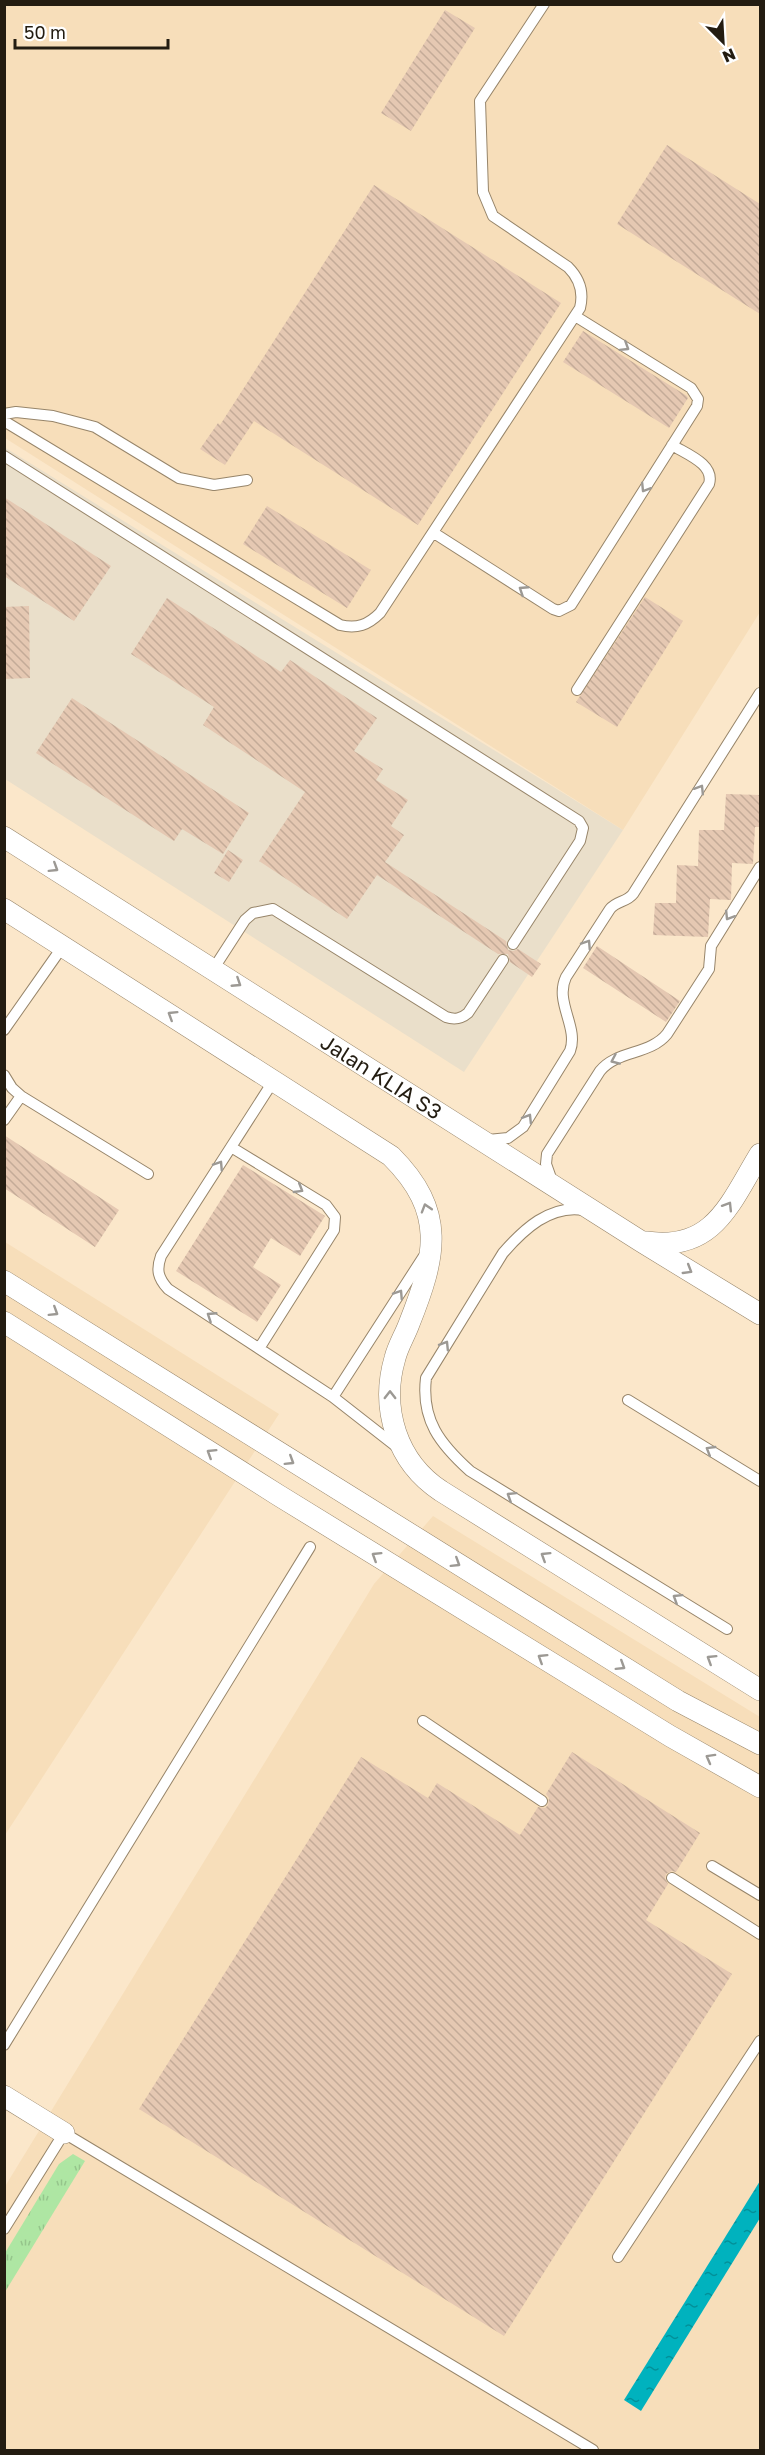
<svg xmlns="http://www.w3.org/2000/svg" width="765" height="2455" font-family="'Golos Text',sans-serif">
  <defs>
    <pattern id="grass-tufts" width="24" height="20" patternUnits="userSpaceOnUse" patternTransform="scale(1.5)"><rect width="24" height="20" fill="#aee6a3"/><path d="M3 7l-1-3M5 7V3M7 7l1-3M15 17l-1-3M17 17v-4M19 17l1-3" fill="none" stroke="#95c58b"/></pattern>
    <pattern id="water-ripples" width="26" height="14" patternUnits="userSpaceOnUse" patternTransform="scale(1.5)"><rect width="26" height="14" fill="#00b2be"/><path d="M2 4q2-2 4 0t4 0M15 11q2-2 4 0t4 0" fill="none" stroke="#029099"/></pattern>
    <pattern id="building-back-hatch" width="6" height="6" patternUnits="userSpaceOnUse" patternTransform="scale(1.5)"><rect width="6" height="6" fill="#e5c8b2"/><path d="M-1 5l2 2M0 0l6 6M5-1l2 2" fill="none" stroke="#c4ab98"/></pattern>
  </defs>
  <rect width="100%" height="100%" fill="#fbe7ca"/>
  <path fill="#eadfca" d="M4,447L623,830L464,1072L5,779Z"/>
  <path fill="#f7deba" d="M4,5H760V612L623,830L5,438Z
    M5,1242L279,1414L5,1835Z
    M433,1516L760,1717V2450H5L4,2188L374,1584Z"/>
  <path fill="url(#grass-tufts)" d="M73,2154L85,2161L5,2292V2253L59,2164Z"/>
  <path fill="url(#water-ripples)" d="M760,2181V2218L641,2411L624,2400Z"/>
  <path fill="url(#building-back-hatch)" d="M445,10L475,28L411,131L381,113Z
    M667,145L760,204V314L617,224Z
    M374,185L561,303L418,525L254,421L225,465L200,449L218,423L220,425Z
    M583,331L687,396L688,398L669,428L563,362Z
    M4,497L111,566L74,621L4,576Z
    M267,506L371,570L347,608L243,544Z
    M645,597L683,621L617,727L576,702Z
    M167,598L281,672L290,660L377,718L354,751L383,769L376,780L408,800L391,826L404,835L385,862L506,941L508,950L513,951L518,949L541,964L532,977L510,962L508,954H498L377,875L347,919L259,861L305,792L203,725L214,707L131,654Z
    M29,606L30,678L4,679V607Z
    M72,698L249,813L223,854L182,829L174,841L36,753Z
    M726,794L760,795V827H755L753,864L732,863L731,900L710,899L708,937L653,935L655,903H676L677,865L698,866L699,830H724Z
    M228,850L243,860L229,882L214,873Z
    M597,946L680,1001L666,1022L583,968Z
    M4,1135L119,1210L95,1247L4,1188Z
    M243,1165L325,1216L300,1256L271,1238L253,1267L281,1285L257,1322L176,1271Z
    M572,1752L700,1833L676,1872L672,1871L666,1874L665,1878L668,1884L646,1920L732,1974L504,2336L139,2109L361,1757L428,1798L437,1783L520,1835L538,1807L545,1808L548,1805L549,1798L546,1794Z"/>
  <g fill="none" stroke-linecap="round" stroke-linejoin="round">
    <defs>
      <path id="lane" d="M4,414L16,412L53,416L95,427L179,478L214,485L247,480
        M4,421L340,625C357,629 368,625 380,613L580,308C584,292 580,279 568,267L493,216L483,192L480,101L544,4
        M4,456L579,821L583,828L580,841L513,944
        M434,533L553,609L559,611L571,605L697,406L698,399L691,388L575,316
        M577,690L709,484C715,464 686,454 672,445
        M214,968L245,920L253,913L273,909L446,1017C455,1020 461,1019 468,1013L503,960
        M4,1030L63,946
        M4,1075L12,1088L21,1096
        M274,1080L161,1256C156,1270 158,1278 168,1289L333,1397L397,1447
        M4,1120L21,1096L148,1174
        M488,1140L508,1138L523,1127L570,1051C579,1027 554,1002 566,977L610,909C616,901 627,902 633,894L760,693
        M231,1147L326,1205L335,1217L334,1230L260,1347
        M552,1181L546,1164L547,1154L600,1071C617,1050 650,1055 667,1034L709,969L711,946L760,867
        M584,1210C550,1204 523,1230 503,1253L426,1378C421,1420 440,1444 470,1471L727,1629
        M333,1397L424,1256
        M628,1400L760,1481
        M423,1721L542,1801
        M712,1866L760,1895
        M672,1878L760,1934
        M4,2045L310,1547
        M4,2229L64,2133L593,2450
        M618,2257L760,2041"/>
      <g id="street">
        <path id="s1" d="M4,837L642,1242L760,1314"/>
        <path d="M4,909L391,1156C447,1212 436,1256 409,1324C405,1335 398,1346 395,1358C380,1409 397,1462 441,1491L760,1690"/>
        <path d="M646,1242C714,1252 730,1203 760,1154"/>
        <path d="M4,1281L678,1701L760,1744"/>
        <path d="M4,1322L278,1495L670,1736L760,1787"/>
        <path d="M4,2096L64,2133"/>
      </g>
    </defs>
    <use href="#lane" stroke="#97856a" stroke-width="12"/>
    <use href="#street" stroke="#97856a" stroke-width="22"/>
    <use href="#lane" stroke="#fff" stroke-width="10"/>
    <use href="#street" stroke="#fff" stroke-width="21"/>
  </g>
  <defs><path id="oneway-chevron" d="M-2-3.5L2.5 0L-2 3.5" fill="none" stroke-width="1.6" stroke-linecap="round" stroke-linejoin="round" transform="scale(1.5)"/></defs>
  <g stroke="#9c9994">
    <use href="#oneway-chevron" transform="translate(625 347) rotate(32)"/>
    <use href="#oneway-chevron" transform="translate(645 488) rotate(122)"/>
    <use href="#oneway-chevron" transform="translate(523 590) rotate(-147)"/>
    <use href="#oneway-chevron" transform="translate(700 789) rotate(-58)"/>
    <use href="#oneway-chevron" transform="translate(54 868) rotate(32)"/>
    <use href="#oneway-chevron" transform="translate(729 916) rotate(122)"/>
    <use href="#oneway-chevron" transform="translate(587 944) rotate(-57)"/>
    <use href="#oneway-chevron" transform="translate(237 983) rotate(33)"/>
    <use href="#oneway-chevron" transform="translate(172 1015) rotate(-148)"/>
    <use href="#oneway-chevron" transform="translate(615 1060) rotate(156)"/>
    <use href="#oneway-chevron" transform="translate(528 1118) rotate(-58)"/>
    <use href="#oneway-chevron" transform="translate(219 1165) rotate(-57)"/>
    <use href="#oneway-chevron" transform="translate(299 1189) rotate(31)"/>
    <use href="#oneway-chevron" transform="translate(728 1206) rotate(-58)"/>
    <use href="#oneway-chevron" transform="translate(426 1208) rotate(-107)"/>
    <use href="#oneway-chevron" transform="translate(688 1270) rotate(31)"/>
    <use href="#oneway-chevron" transform="translate(399 1294) rotate(-57)"/>
    <use href="#oneway-chevron" transform="translate(54 1312) rotate(32)"/>
    <use href="#oneway-chevron" transform="translate(211 1316) rotate(-147)"/>
    <use href="#oneway-chevron" transform="translate(445 1345) rotate(-58)"/>
    <use href="#oneway-chevron" transform="translate(390 1395) rotate(-90)"/>
    <use href="#oneway-chevron" transform="translate(710 1450) rotate(-149)"/>
    <use href="#oneway-chevron" transform="translate(211 1453) rotate(-148)"/>
    <use href="#oneway-chevron" transform="translate(290 1461) rotate(32)"/>
    <use href="#oneway-chevron" transform="translate(511 1496) rotate(-148)"/>
    <use href="#oneway-chevron" transform="translate(376 1556) rotate(-148)"/>
    <use href="#oneway-chevron" transform="translate(545 1556) rotate(-148)"/>
    <use href="#oneway-chevron" transform="translate(456 1563) rotate(32)"/>
    <use href="#oneway-chevron" transform="translate(677 1598) rotate(-148)"/>
    <use href="#oneway-chevron" transform="translate(542 1658) rotate(-148)"/>
    <use href="#oneway-chevron" transform="translate(711 1659) rotate(-148)"/>
    <use href="#oneway-chevron" transform="translate(621 1666) rotate(32)"/>
    <use href="#oneway-chevron" transform="translate(710 1758) rotate(-151)"/>
  </g>
  <g text-anchor="middle" dominant-baseline="central" stroke-width="4.5" stroke-linejoin="round" paint-order="stroke">
    <g font-size="21" fill="#231c11" stroke="#fff">
      <text stroke="none"><textPath href="#s1" startOffset="447">Jalan KLIA S3</textPath></text>
    </g>
  </g>
  <rect width="765" height="2455" fill="none" stroke="#231c11" stroke-width="12"/>
  <g transform="translate(723 42) rotate(156)" stroke="#ffffff" stroke-width="4.5" paint-order="stroke">
  <path d="M0-4.5L10 22L0 15L-10 22Z" fill="#231c11"/>
  <text y="-9" font-size="16" font-weight="bold" text-anchor="middle" fill="#231c11">N</text>
  </g>
  <path d="M15 39v9h153v-9" fill="none" stroke="#231c11" stroke-width="3"/>
  <text x="24" y="39" font-size="18" fill="#231c11" stroke="#ffffff" stroke-width="4.5" paint-order="stroke">50 m</text>
</svg>
